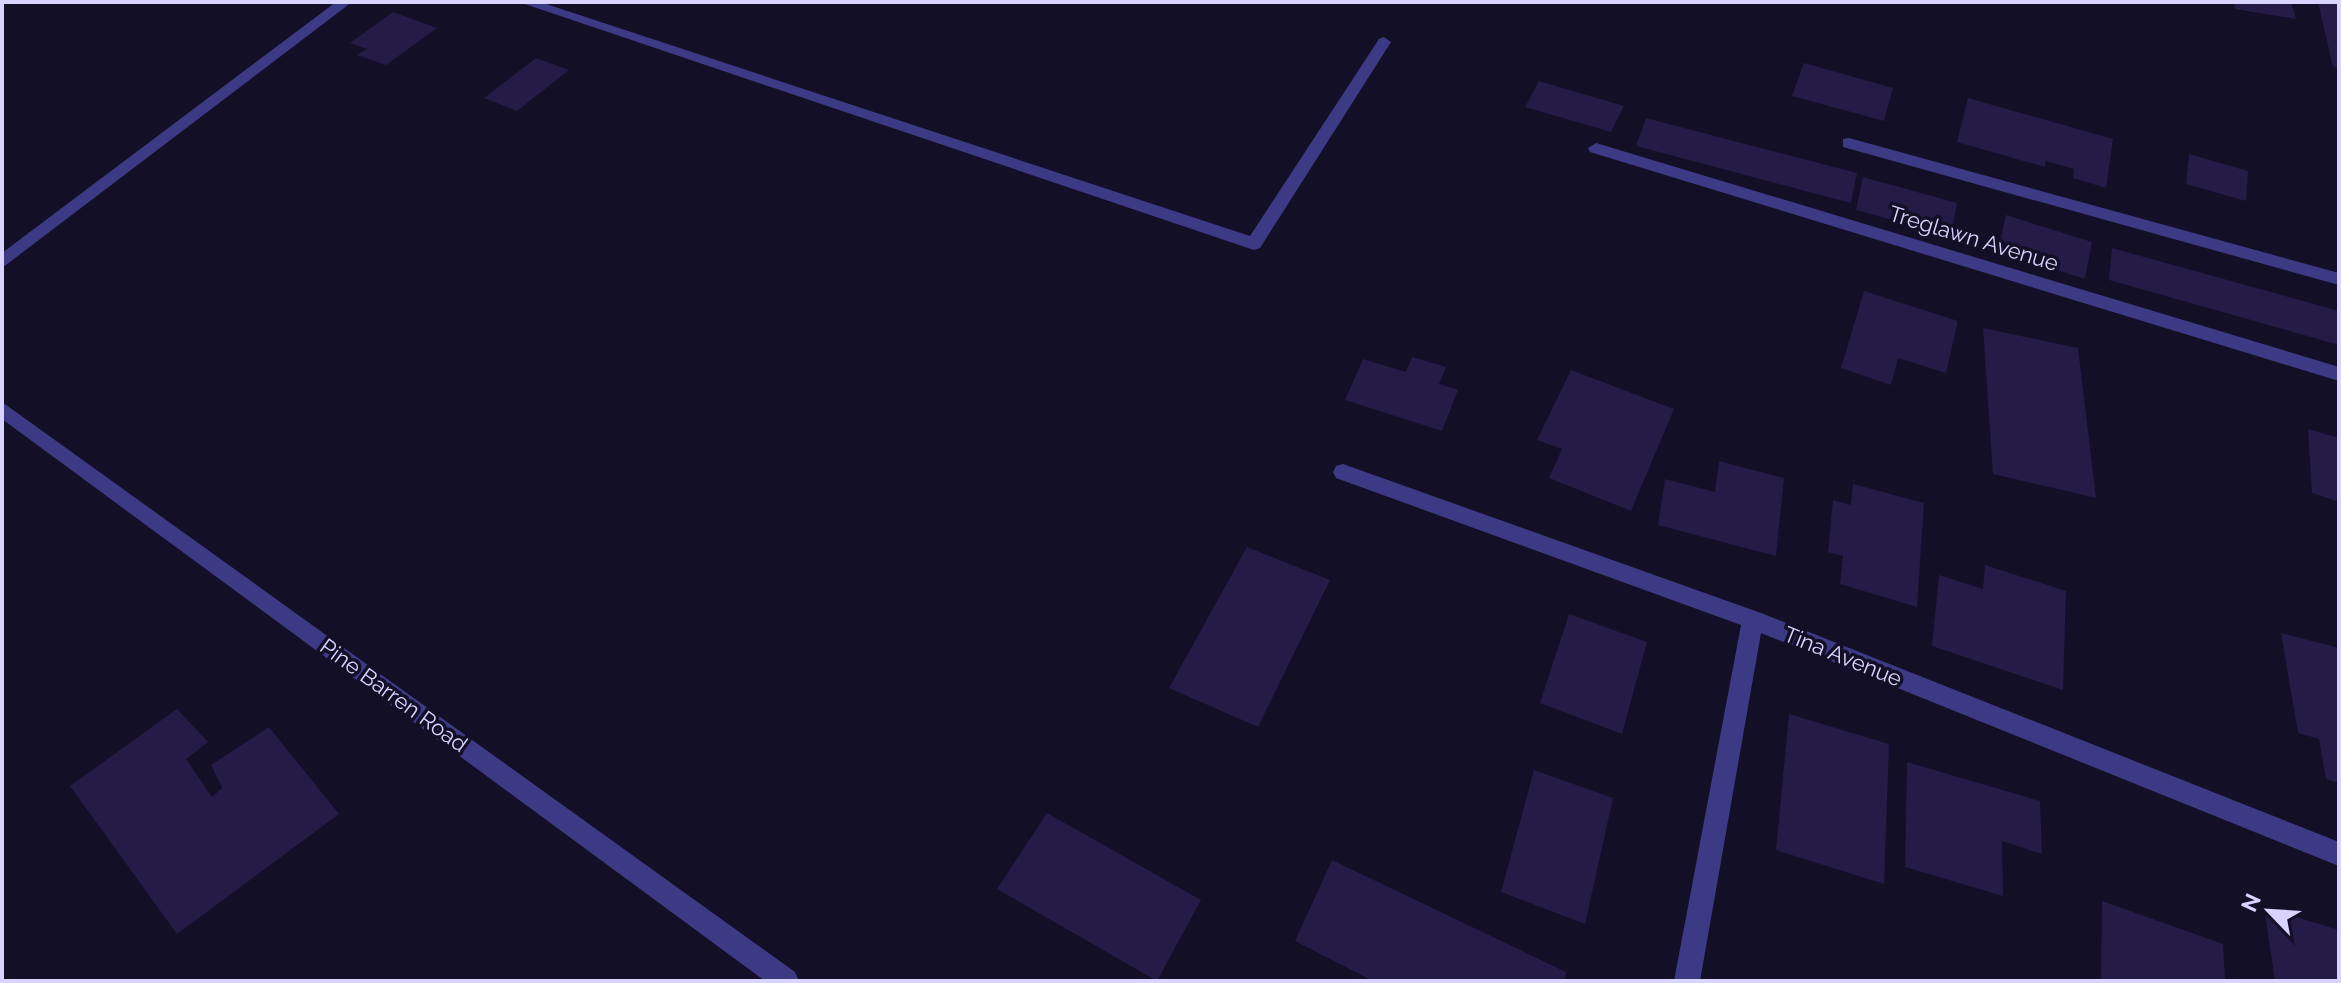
<svg xmlns="http://www.w3.org/2000/svg" width="2341" height="983" font-family="Raleway,sans-serif">
  <rect width="100%" height="100%" fill="#130f26"/>
  <path fill="#241b47" d="M2234,2H2291L2296,19L2235,9Z
    M2318,2H2339V68L2333,67Z
    M393,12L437,28L386,65L357,55L367,49L350,43Z
    M536,58L569,70L517,111L484,98Z
    M1804,63L1893,88L1884,121L1792,96Z
    M1539,81L1624,106L1611,132L1525,107Z
    M1968,98L2113,139L2106,188L2073,178L2074,169L2046,161L2045,167L1957,142Z
    M1646,118L1857,173L1851,203L1636,146Z
    M2189,154L2248,171L2246,201L2186,184Z
    M1863,177L1957,203L1951,236L1856,210Z
    M2006,215L2092,242L2085,279L1998,251Z
    M2112,248L2339,311V345L2109,280Z
    M1864,291L1958,321L1946,373L1898,358L1891,385L1841,368Z
    M1983,328L2078,348L2096,498L1993,474Z
    M1412,357L1446,367L1439,384L1458,390L1442,431L1345,400L1363,359L1406,372Z
    M1571,370L1674,409L1631,511L1549,478L1562,449L1537,440Z
    M2308,429L2339,438V502L2312,493Z
    M1719,461L1784,478L1776,556L1658,525L1665,479L1715,492Z
    M1853,484L1924,503L1917,607L1840,584L1843,556L1828,552L1833,500L1851,505Z
    M1247,547L1330,580L1258,727L1169,688Z
    M1985,565L2066,591L2063,690L1932,646L1939,575L1983,589Z
    M1569,614L1647,642L1622,734L1540,703Z
    M2281,633L2339,648V783L2326,779L2319,739L2298,733Z
    M177,709L208,742L186,759L212,797L222,788L211,765L269,727L339,814L177,934L70,786Z
    M1789,714L1889,744L1884,884L1776,850Z
    M1907,762L2040,801L2042,854L2002,841L2003,896L1905,867Z
    M1534,770L1613,798L1585,924L1501,892Z
    M1047,813L1201,900L1157,981L997,889Z
    M1332,860L1566,972L1564,981H1373L1295,941Z
    M2102,901L2223,944L2225,981H2101Z
    M2264,907L2339,930V981H2275Z"/>
  <g fill="none" stroke-linecap="round" stroke-linejoin="round">
    <path fill="#3d3a85" fill-rule="evenodd" d="M336,2H352L2,268V253Z
      M519,2H540L1250,236L1379,39L1384,37L1391,42L1260,248L1254,250Z
      M1849,138L2339,273V285L1843,147V139Z
      M1596,143L2339,367V381L1590,152L1588,148Z
      M2,402L795,972L799,981H765L2,419Z
      M1343,464L1761,613L2339,842V866L1761,633L1700,981H1674L1741,625L1336,478L1333,472L1336,466Z"/>
  </g>
  <g text-anchor="middle" dominant-baseline="central" stroke-width="7" stroke-linejoin="round" paint-order="stroke">
    <g font-size="22" fill="#d9d4ff" stroke="#130f26">
      <text transform="translate(1974 238) rotate(17)">Treglawn Avenue</text>
      <text transform="translate(1843 656) rotate(22)">Tina Avenue</text>
      <text transform="translate(394 695) rotate(36)">Pine Barren Road</text>
    </g>
  </g>
  <rect width="2341" height="983" fill="none" stroke="#d9d4ff" stroke-width="8"/>
  <g transform="translate(2269 911) rotate(295)" stroke="#130f26" stroke-width="6" paint-order="stroke">
  <path d="M0-6L14 30L0 20L-14 30Z" fill="#d9d4ff"/>
  <text y="-12" font-size="22" font-weight="bold" text-anchor="middle" fill="#d9d4ff">N</text>
  </g>
</svg>
